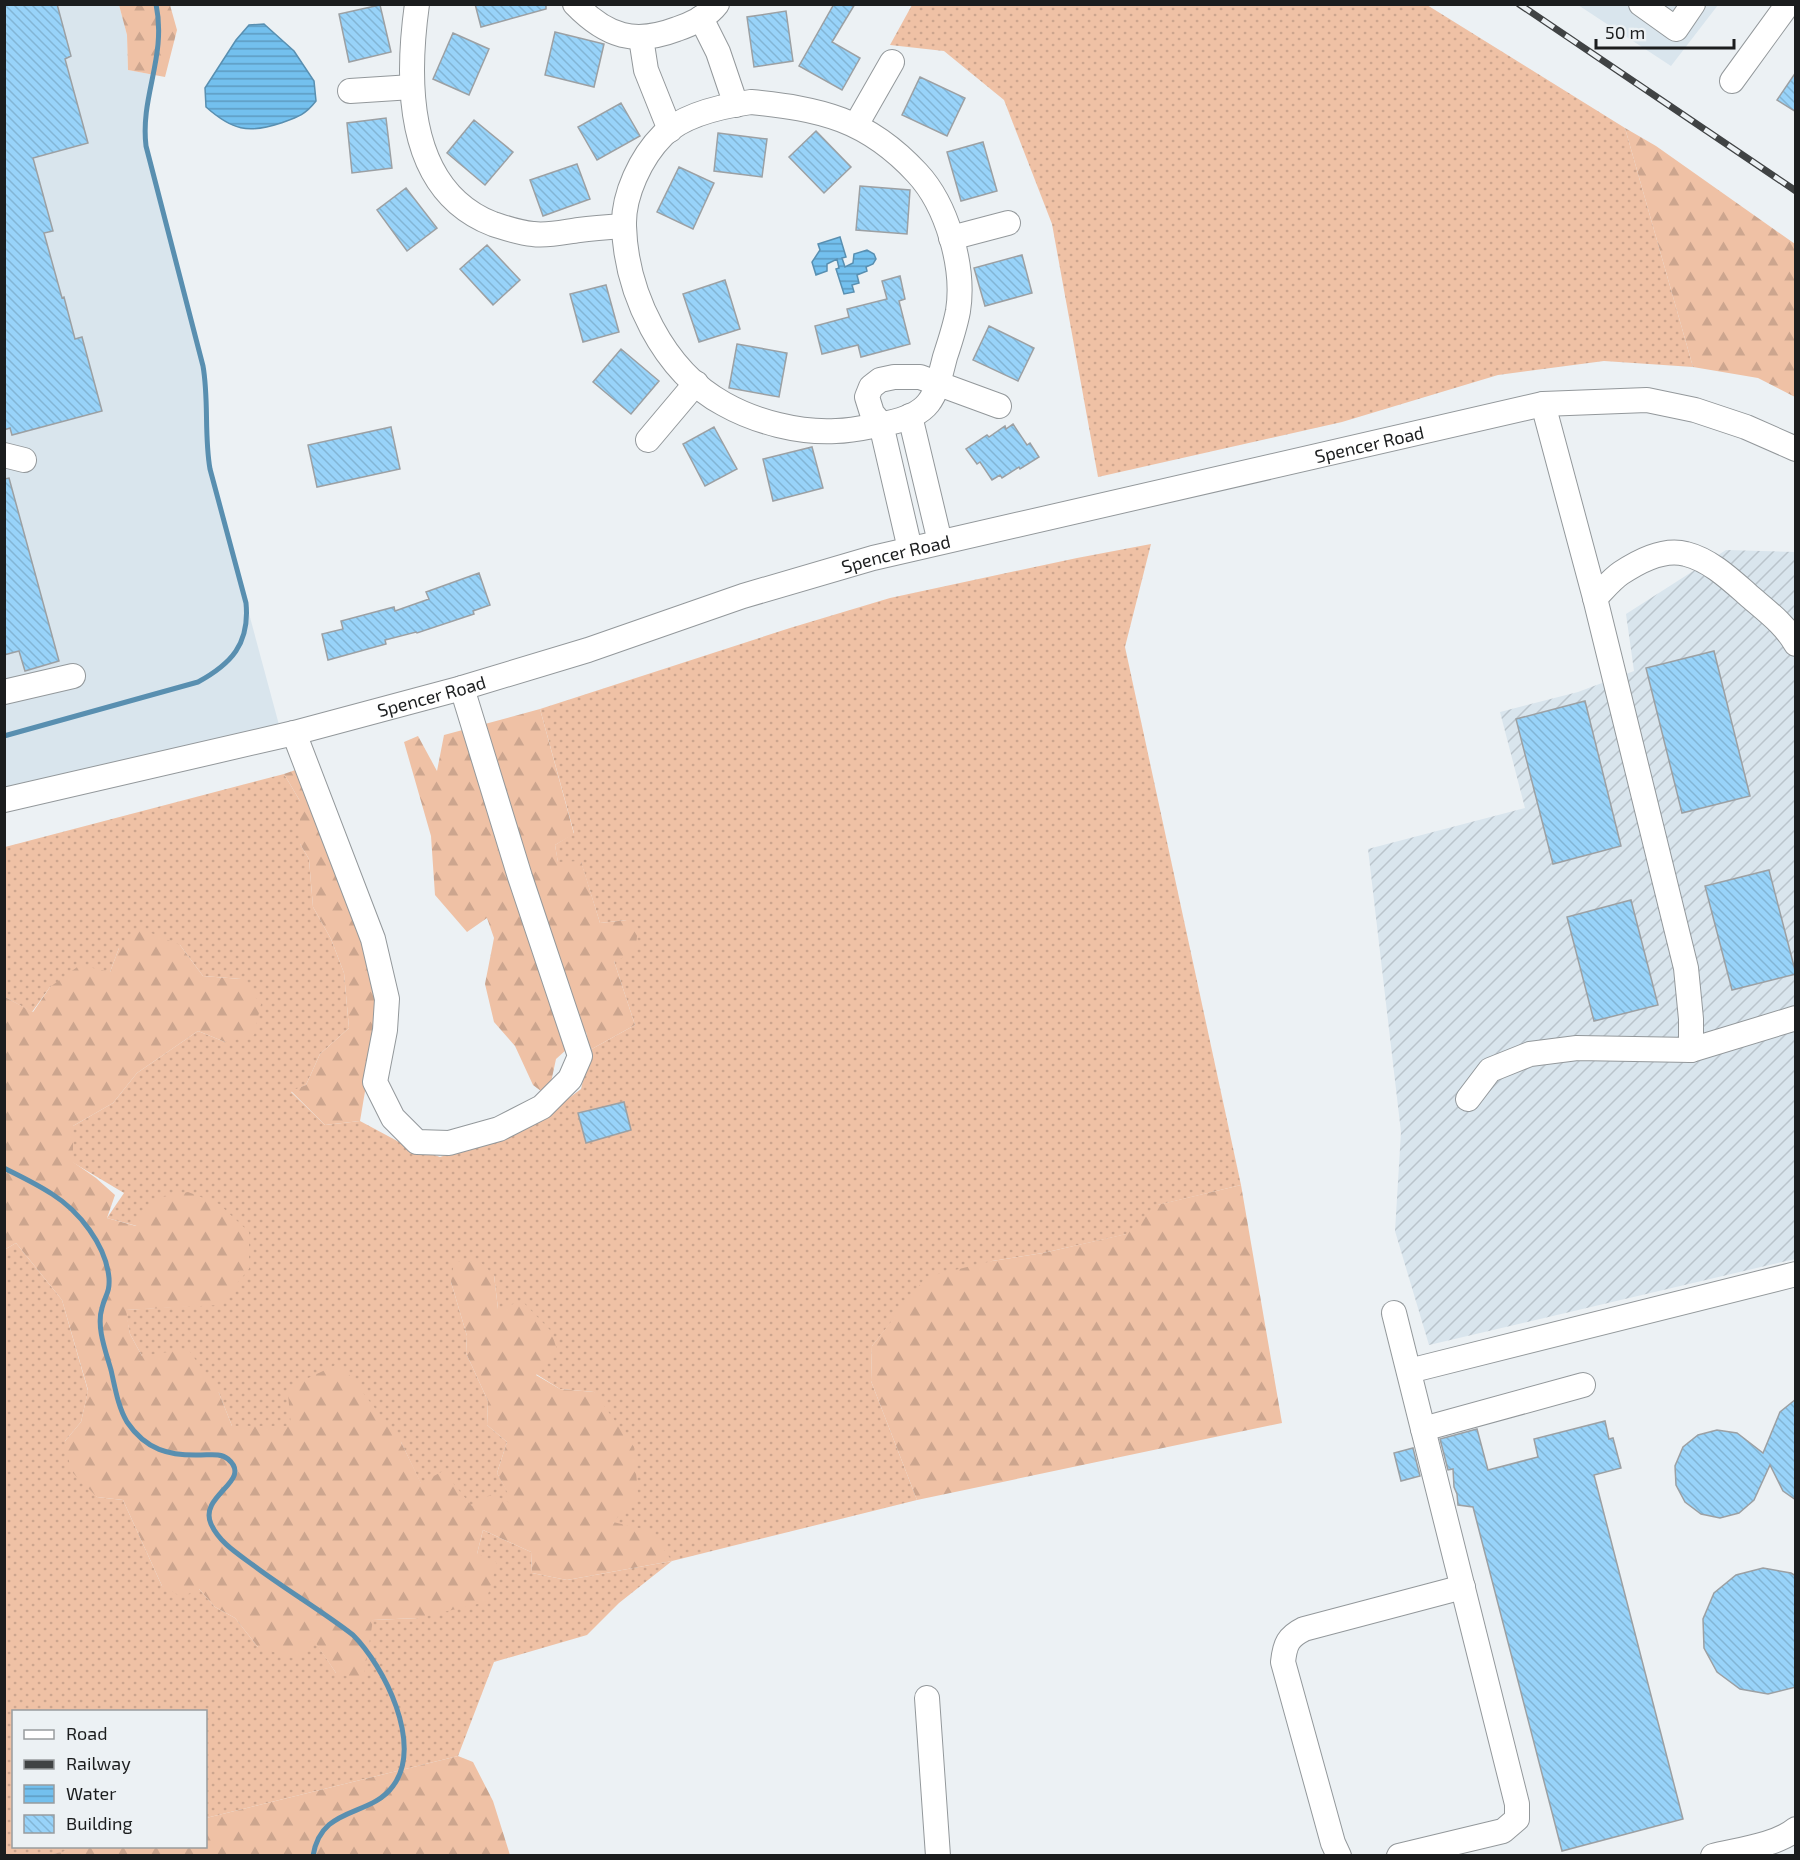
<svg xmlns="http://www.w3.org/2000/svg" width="1800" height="1860" font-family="'Exo 2',sans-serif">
  <defs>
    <pattern id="industrial-furrows" width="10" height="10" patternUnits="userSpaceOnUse" patternTransform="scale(1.5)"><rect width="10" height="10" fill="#d9e5ed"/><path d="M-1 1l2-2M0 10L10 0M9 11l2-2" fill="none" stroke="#bac4cb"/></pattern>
    <pattern id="grass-dots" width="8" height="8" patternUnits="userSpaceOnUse" patternTransform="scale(1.5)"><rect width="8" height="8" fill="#efc1a5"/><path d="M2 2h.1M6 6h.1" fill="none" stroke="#cca58e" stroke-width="1.8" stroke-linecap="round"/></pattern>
    <pattern id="forest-firs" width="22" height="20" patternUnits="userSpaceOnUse" patternTransform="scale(1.5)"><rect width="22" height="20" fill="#efc1a5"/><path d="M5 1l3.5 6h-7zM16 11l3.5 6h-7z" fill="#cca58e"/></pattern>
    <pattern id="water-rules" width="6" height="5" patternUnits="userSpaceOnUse" patternTransform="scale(1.5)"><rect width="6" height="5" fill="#73c0ee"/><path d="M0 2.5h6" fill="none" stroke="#5e9bc0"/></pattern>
    <pattern id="building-back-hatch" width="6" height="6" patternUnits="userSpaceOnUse" patternTransform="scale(1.5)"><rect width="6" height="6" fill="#98d3f9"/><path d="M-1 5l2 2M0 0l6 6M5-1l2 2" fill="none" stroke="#82b5d5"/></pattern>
  </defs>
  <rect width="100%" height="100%" fill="#ecf1f4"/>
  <path fill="#d9e5ed" d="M4,5H119L127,35L128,70L154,75L144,121L146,146L203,366L207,394L208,454L210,469L282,736L4,800Z
    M1578,5H1718L1671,66Z"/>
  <path fill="url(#industrial-furrows)" d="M1726,550L1795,552V1259L1429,1345L1395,1231L1401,1132L1368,849L1525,808L1500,712L1578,692L1634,671L1626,614Z"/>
  <path fill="url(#grass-dots)" d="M912,5H1427L1625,128L1693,367L1604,361L1498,375L1342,422L1098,477L1052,224L1004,100L944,51L890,45Z
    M1151,544L1125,647L1241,1185L1158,1205L1127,1234L1043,1253L992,1261L898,1314L872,1346L871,1381L917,1500L672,1561L619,1603L587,1635L494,1662L458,1756L206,1818V1712H14V1846L86,1847L49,1855H5L4,1250L16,1243L62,1300L88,1391L81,1422L65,1441L97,1497L123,1500L162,1586L199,1589L215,1607L235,1618L258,1647L313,1638L336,1673L373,1620L418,1618L477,1554L483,1530L531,1552L532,1573L567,1580L672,1561L613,1522L594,1392L560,1389L536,1374L498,1309L494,1275L451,1282L467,1336L466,1353L488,1401L487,1425L507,1442L497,1473L515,1505L472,1506L421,1484L401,1442L291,1426H232L219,1393L142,1356L130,1334L125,1310L219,1304L137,1226L107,1218L124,1193L72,1162L73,1126L113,1103L137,1073L198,1031L225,1042L241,979L203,976L180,945L119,948L110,972L50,987L32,1012L5,997V847L284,774L300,801V844L309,859L313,907L331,939L344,973L349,1028L320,1054L306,1085L291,1092L325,1125L360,1121L401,1143L440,1157L530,1127L581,1089L590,1050L635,1025L614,961L627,920L600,923L581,862L558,863L555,845L574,833L540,709L790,628L890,598L1077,558Z"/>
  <path fill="url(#forest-firs)" d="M119,5H170L177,30L165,77L128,70L127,35Z
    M1625,128L1656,146L1795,244V397L1758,378L1693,367Z
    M540,709L574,834L555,845L558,862L581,861L600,923L627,920L638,928L635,953L614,961L635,1025L590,1050L586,1032L556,1059L550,1087L545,1094L533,1085L515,1046L494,1022L485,984L494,938L487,918L467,932L435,895L431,836L404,742L418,736L437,771L444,735Z
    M301,768L366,945L377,1000L372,1050L360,1121L325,1125L291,1091L306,1085L320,1054L349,1028L344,973L331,939L313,907L309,859L300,844V801L284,774Z
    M139,928L180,945L203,976L241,979L261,1004L254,1035L225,1042L198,1031L137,1073L113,1103L73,1126V1162L96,1178L115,1195L107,1218L136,1226L152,1199L188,1192L219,1204L249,1232V1269L219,1305L126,1310L130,1334L142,1356L188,1349L219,1393L232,1426H291L288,1394L304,1380L340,1363L401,1442L421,1483L443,1471L472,1506L492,1494L514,1505L497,1473L507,1442L487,1425L488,1401L466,1353L467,1336L451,1282L454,1262L479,1261L494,1275L498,1309L522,1301L551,1331L558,1353L536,1375L560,1389L594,1392L634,1447L638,1496L613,1522L651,1531L672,1561L567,1580L532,1573L531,1552L483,1530L477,1554L497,1562L486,1602L418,1618L373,1620L363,1681L336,1673L313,1639L296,1659L258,1647L235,1618L215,1607L199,1589L182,1597L162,1586L123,1500L97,1497L71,1471L65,1441L81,1422L88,1390L62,1300L16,1243L4,1250L5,997L33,1012L50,987L80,965L110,972L119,948Z
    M1241,1185L1282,1423L917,1500L871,1381L872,1346L926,1277L992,1261L1043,1253L1126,1234L1157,1205Z
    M458,1756L473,1762L493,1801L510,1855H49L86,1846H206V1818Z"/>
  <path fill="url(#water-rules)" stroke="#598fb0" stroke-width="1.5" d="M264,24L294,51L314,81L316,101C305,115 298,117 281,123C248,134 232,130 206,107L205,88L236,40L249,25Z
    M840,237L846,257L842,258L845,267L853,263L854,254L867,250L874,254L876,259L873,264L866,267L867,271L857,275L859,283L852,285L854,292L844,294L836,269L839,268L837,259L827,264V271L816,275L812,262L820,250L818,244Z"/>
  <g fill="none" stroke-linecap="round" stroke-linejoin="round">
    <path stroke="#598fb0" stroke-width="5" d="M4,736L198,682C231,664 250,644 246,603L210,469C204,435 209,400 203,366L146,146C140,96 167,57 156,4
      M4,1168C20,1176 37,1184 52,1194C79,1211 106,1245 109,1278C110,1293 105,1295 102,1308C96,1327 106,1352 111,1370C115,1387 118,1407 127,1422C146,1450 169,1456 201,1455C210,1455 221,1453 228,1459C254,1481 198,1495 211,1524C220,1544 240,1555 257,1568C288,1591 322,1611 353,1635C384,1666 424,1745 393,1786C370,1818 321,1805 313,1856"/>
  </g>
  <path fill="url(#building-back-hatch)" stroke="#9ca0a3" stroke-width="1.5" d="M4,4H57L71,56L65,59L88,143L33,158L53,231L44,233L62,298L64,297L75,339L82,337L102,411L12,435L10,428L4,430Z
    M475,4H546V9L481,27Z
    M834,4H855L832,42L860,58L842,90L799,66Z
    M380,5L391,52L349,62L339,14Z
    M786,11L793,61L754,67L747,17Z
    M555,32L604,44L594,87L545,75Z
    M453,33L489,49L469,95L433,79Z
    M1796,72V112L1777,100Z
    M920,77L965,98L947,136L902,115Z
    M621,103L640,136L597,160L578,127Z
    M386,118L392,168L352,173L347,123Z
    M474,120L513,152L485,185L447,153Z
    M816,131L851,167L824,193L789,157Z
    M718,133L767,139L762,177L714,171Z
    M983,142L997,191L961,201L947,152Z
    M577,164L590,199L543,216L530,180Z
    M679,167L714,183L693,229L657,212Z
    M860,186L910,190L907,234L856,230Z
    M406,188L437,228L407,251L377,210Z
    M487,245L520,280L493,305L460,269Z
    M1022,255L1032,293L985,306L974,268Z
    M900,276L905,299L899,301L910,344L861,357L858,345L822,354L815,326L849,317L847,309L887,299L882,281Z
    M725,280L740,329L699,342L683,294Z
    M606,285L619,332L583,342L570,294Z
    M989,326L1034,348L1018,381L973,360Z
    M737,344L787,353L779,397L729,388Z
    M621,349L659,381L631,414L593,382Z
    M1013,424L1027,445L1030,443L1039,457L1020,469L1019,467L1002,478L1000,475L992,480L980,462L977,464L966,449L987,435L989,437L1005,426L1006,429Z
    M391,427L400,469L317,487L308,445Z
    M714,427L737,469L705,486L683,444Z
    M812,447L823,488L773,501L763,459Z
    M9,478L59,661L25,671L19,651L4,655V479Z
    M479,573L490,605L473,611L474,614L417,633L416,632L385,640L386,644L328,660L322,634L343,629L341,621L394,607L395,611L429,599L426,592Z
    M1714,651L1750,796L1682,813L1646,668Z
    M1585,701L1621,846L1553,864L1516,719Z
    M1769,870L1796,974L1732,990L1705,886Z
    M1631,900L1658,1005L1594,1021L1567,917Z
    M624,1102L631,1130L586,1143L578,1113Z
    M1796,1399V1500L1783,1491L1770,1465L1754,1500L1739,1513L1720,1518L1701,1514L1685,1502L1676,1485L1675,1466L1683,1447L1698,1435L1717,1430L1737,1433L1763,1453L1780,1412Z
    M1605,1421L1609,1439L1613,1438L1621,1468L1594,1475L1683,1819L1562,1851L1473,1507L1458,1505L1457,1494L1454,1487L1453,1469L1448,1470L1440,1439L1477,1429L1488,1470L1538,1457L1534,1439Z
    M1413,1448L1420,1476L1401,1481L1394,1453Z
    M1763,1568L1791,1573L1796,1576V1687L1768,1694L1740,1689L1717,1672L1704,1648L1703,1619L1714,1593L1736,1575Z"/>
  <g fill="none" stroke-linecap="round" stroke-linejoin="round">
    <defs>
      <g id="minor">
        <path d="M417,4C406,83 406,190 493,224C506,228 519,233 533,234C548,236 564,232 579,230C594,228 609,227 624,226"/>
        <path d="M575,4C607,37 635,45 677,29C692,24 707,17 717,4"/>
        <path d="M1641,4L1676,29L1693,4"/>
        <path d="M701,18L718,52L736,105"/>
        <path d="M641,38L646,70L670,130"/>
        <path d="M1732,81L1788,4"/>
        <path d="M350,91L412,87"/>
        <path d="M751,102C821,109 867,119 917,173C947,205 965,267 958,311C955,327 950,342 945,357C935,396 933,414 888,423C871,426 854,431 836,431C799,433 756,422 724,404C663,371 626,293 624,226C623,195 641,157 663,135C684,114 723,106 751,102Z"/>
        <path d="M856,125L892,62"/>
        <path d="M951,238L1008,223"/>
        <path d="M1543,404L1595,598L1686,968L1691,1019V1050"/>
        <path d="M910,416L940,542"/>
        <path d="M648,440L696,383"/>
        <path d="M4,455L24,460"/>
        <path d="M910,549L881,424L872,413L867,397L871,387L880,380L894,377H920L999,406"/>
        <path d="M1595,598C1603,590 1612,579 1621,573C1639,561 1665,548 1686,554C1710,560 1730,579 1747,594C1765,610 1784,623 1796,644"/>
        <path d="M4,692L73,676"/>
        <path d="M294,733L373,939L387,999L385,1030L375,1082L393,1118L417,1142L449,1143L499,1129L542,1107L570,1079L580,1056L520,877L462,688"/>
        <path id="s1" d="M4,800L294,733L462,688L588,650L743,596L873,558L1543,404L1647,400L1695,410L1746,427L1796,449"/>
        <path d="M1468,1099L1490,1070L1530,1054L1577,1048L1691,1050L1796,1018"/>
        <path d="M1394,1313L1423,1429"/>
        <path d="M1409,1371L1796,1274"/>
        <path d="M927,1698L938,1856"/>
        <path d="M1339,1856L1333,1843L1283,1662C1285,1644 1288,1637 1304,1629L1463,1587"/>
        <path d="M1399,1856L1503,1831L1517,1819V1804L1423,1429L1583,1385"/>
        <path d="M1713,1856C1737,1850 1777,1845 1796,1829"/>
      </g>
    </defs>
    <use href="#minor" stroke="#93989b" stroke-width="26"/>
    <use href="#minor" stroke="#fff" stroke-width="24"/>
    <defs>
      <path id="rail" d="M1519,4L1796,191"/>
    </defs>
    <use href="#rail" stroke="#404344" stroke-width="7"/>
    <use href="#rail" stroke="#ecf1f4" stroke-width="4.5" stroke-dasharray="14" stroke-linecap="butt"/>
  </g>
  <g text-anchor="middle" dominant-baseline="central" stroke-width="4.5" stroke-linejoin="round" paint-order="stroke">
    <g font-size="18" fill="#1b1d1e" stroke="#ecf1f4">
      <text stroke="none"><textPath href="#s1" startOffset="1412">Spencer Road</textPath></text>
      <text stroke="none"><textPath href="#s1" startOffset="926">Spencer Road</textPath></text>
      <text stroke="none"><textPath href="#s1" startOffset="440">Spencer Road</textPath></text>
    </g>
  </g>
  <rect width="1800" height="1860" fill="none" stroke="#1b1d1e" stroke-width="12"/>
  <rect x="12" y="1710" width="195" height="138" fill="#ecf1f4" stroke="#989c9e" stroke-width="1.5"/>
  <rect x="24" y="1730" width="30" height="9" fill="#ffffff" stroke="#989c9e" stroke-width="1.5"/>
  <text x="66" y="1740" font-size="18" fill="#1b1d1e">Road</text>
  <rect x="24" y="1760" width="30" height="9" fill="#404344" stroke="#989c9e" stroke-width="1.5"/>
  <text x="66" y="1770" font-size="18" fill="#1b1d1e">Railway</text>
  <rect x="24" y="1785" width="30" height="18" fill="url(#water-rules)" stroke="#989c9e" stroke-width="1.5"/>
  <text x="66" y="1800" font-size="18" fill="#1b1d1e">Water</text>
  <rect x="24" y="1815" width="30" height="18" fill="url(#building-back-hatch)" stroke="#989c9e" stroke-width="1.5"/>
  <text x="66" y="1830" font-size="18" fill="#1b1d1e">Building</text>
  <path d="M1596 39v9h138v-9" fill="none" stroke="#1b1d1e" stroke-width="3"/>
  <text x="1605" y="39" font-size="18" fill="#1b1d1e" stroke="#ecf1f4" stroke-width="4.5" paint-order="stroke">50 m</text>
</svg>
